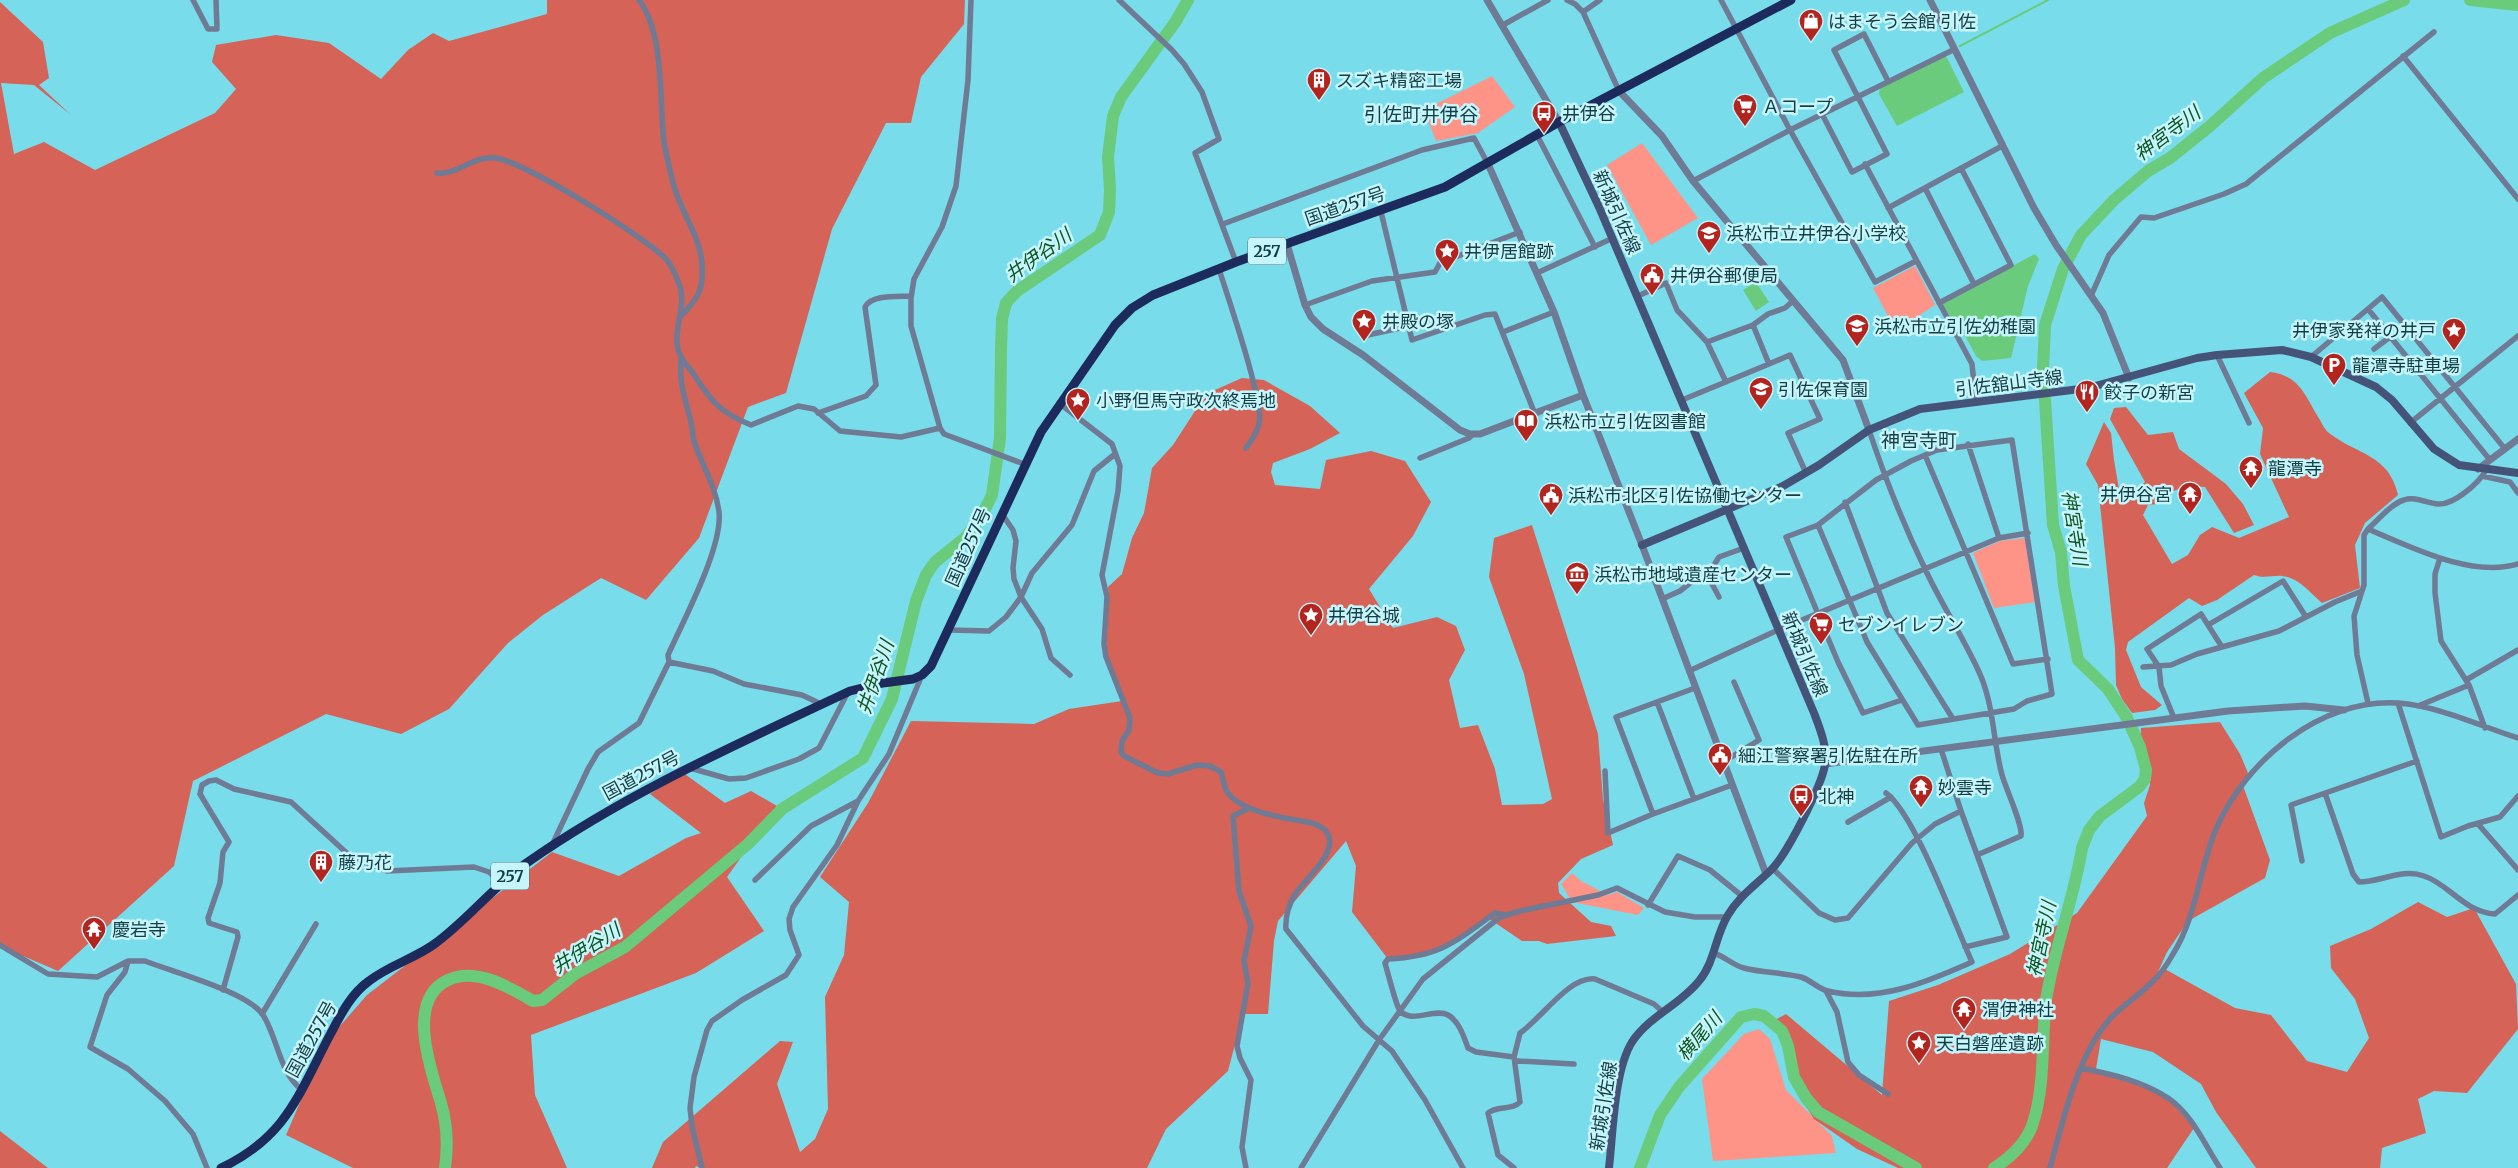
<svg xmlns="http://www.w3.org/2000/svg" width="2518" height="1168" font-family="Merriweather,'Noto Sans JP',serif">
  <rect width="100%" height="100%" fill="#78dceb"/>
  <path fill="#fe9487" d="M1492,76L1515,107L1478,133L1436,141L1424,110Z
    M1642,143L1698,218L1651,245L1607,165Z
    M1915,266L1935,305L1896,331L1873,288Z
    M2025,538L2035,602L1994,608L1973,553L2000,541Z
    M1572,873L1581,881L1608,895L1617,892L1644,908L1638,915L1572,902L1561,884Z
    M1759,1029L1770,1039L1786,1090L1832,1136L1836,1153L1713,1161L1702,1079L1744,1034Z"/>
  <path fill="#d56357" d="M547,0H965L964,24L921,77L911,123H886L832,229L786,393L748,407L699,538L646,600L601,578L543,615L508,643L449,709L401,734L326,714L193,781L174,866L58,971L0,946V2L43,42L49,78L39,85L71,115L34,85L1,83L14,154L44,142L95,170L215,113L236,89L212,62L216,45L276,35L329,43L381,79L408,50L433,33L449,41L547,14Z
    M2270,372C2300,375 2306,398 2320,420C2322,424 2325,430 2329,433C2357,455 2389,454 2398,495L2365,523L2355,545L2360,588L2322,603C2311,594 2298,577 2282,576C2272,575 2265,579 2254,575L2217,600L2202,606L2189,598L2128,642L2126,650L2141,687L2162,705L2155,710L2132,713L2122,699L2116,685L2115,648L2098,485L2086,464L2104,422L2111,433L2114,460L2120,495L2131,496L2145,482L2110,419L2114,408L2126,407L2148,435L2173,432L2179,449L2226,484L2243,504L2254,525L2234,533L2205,487C2186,486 2169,488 2157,504L2148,505L2143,515L2172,564L2188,555L2200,535L2212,527L2239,538L2289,517L2260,454L2263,428L2244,393Z
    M1242,378L1264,380L1310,406L1340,433L1310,449L1273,463L1271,472L1275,485L1320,489L1326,460L1371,451L1405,461L1431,502L1413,536L1369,589L1393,628L1437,617L1456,626L1465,650L1449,680L1460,728L1478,725L1495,769L1502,805L1543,804L1552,799L1524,674L1489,577L1494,538L1532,525L1598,734L1603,799L1613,845L1581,859L1558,883L1559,893L1591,922L1611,926L1616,936L1547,944L1539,941H1522L1488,918L1439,950L1388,959L1352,912L1356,866L1346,841L1278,921L1274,941L1268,1014H1243L1228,1071L1166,1129L1147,1168H700L696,1166L695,1168H652L663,1142L780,1041L793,1042L777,1084L800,1152L815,1139L828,1109L825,997L844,955L849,902L820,877L868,803L911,721L1034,724L1069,709L1122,701C1116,684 1108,667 1107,649C1106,628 1110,608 1108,587L1122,574L1132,538L1144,513L1152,468L1173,445L1206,394Z
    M2220,722L2240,754L2248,773L2242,783L2270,860L2265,878L2188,921L2167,952L2158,972L2163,968L2235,1008L2271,1015L2307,1061L2347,1072L2369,1038L2355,999L2331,968L2330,946L2371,929L2418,902L2447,917L2474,908L2516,984L2518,1029L2467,1093L2434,1091L2418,1099L2426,1133L2382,1148L2380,1168H2256L2216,1112L2201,1084L2153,1052L2101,1039L2096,1069L2125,1078L2168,1098L2194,1128L2167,1168H1898L1857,1149L1814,1119L1795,1089L1775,1020L1786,1014L1882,1095L1889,1001L1938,985L2010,954L2077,913L2147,816L2144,803L2150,785L2148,764L2140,750L2141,728Z
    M682,772L725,803L751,791L777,806L727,877L764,931L696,973L531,1035L535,1095L567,1168H353L286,1135L326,1042L367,995L552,852L619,876L686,838L701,833L650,794Z
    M0,1131L48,1168H0Z"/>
  <path fill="#69cb7b" d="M1946,56L1964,92L1897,126L1879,94L1880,88Z
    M2035,254L2039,259L2028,286L2011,358L1982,361L1976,356L1962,330L1958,331L1943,304L1946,301Z
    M1756,282L1769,302L1756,311L1743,290Z"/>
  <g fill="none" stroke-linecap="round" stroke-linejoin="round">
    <path stroke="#69cb7b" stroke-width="2" d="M1960,46L2048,0"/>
    <path stroke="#69cb7b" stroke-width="12" d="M2470,0L2518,5
      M445,1168C448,1147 447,1124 441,1103C431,1070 405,1000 448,980C476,967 509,987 533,1001L542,1000L575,974L625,947L748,844L782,809L863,758L892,699L916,601L926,575L935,562L965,538L982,515L992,495L1000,438L1001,350L1002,319L1006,303L1017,291L1100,235L1109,212L1110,190L1108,157L1113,116L1121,97L1176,21L1188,0
      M1640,1168L1660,1115L1679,1087L1741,1017L1754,1014L1764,1016L1782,1031L1788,1046L1794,1077L1806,1098L1818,1112L1916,1168
      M1994,1168C2010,1158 2025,1144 2032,1126C2046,1085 2041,1042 2046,1000C2054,948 2074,899 2082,848L2089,830L2100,816L2139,787L2145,779L2146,770L2140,747L2127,718L2108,689L2078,660L2064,586L2061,552L2053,525L2043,369L2045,325L2063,269L2081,235L2114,200L2148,171L2170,158L2210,126L2263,78L2330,33L2404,0"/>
    <path stroke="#6f7a95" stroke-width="5.5" d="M193,0L208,29H217L216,0
      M639,0C665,34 659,101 664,142C666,155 670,169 673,183C680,211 701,237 702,265C704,291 697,299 681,316
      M971,0L968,80L956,186L942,227L914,279L911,298V326L940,428L944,434L1024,464
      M1119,0L1172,50L1184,64L1202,92L1219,139L1195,153L1236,262
      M1567,0L1575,4L1583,12L1600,0
      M1583,12L1619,91
      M1503,25L1548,0
      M2403,56L2518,199
      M1822,114L1852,172L1887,154L1834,50L1864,34L1888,81
      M1537,135L1595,247
      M1865,164L1972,364L1976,403
      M437,173C458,175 474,155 495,158C524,161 645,237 667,260C672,266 676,276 679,284C687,303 675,325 677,344C678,356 686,364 693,373C711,401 719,412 751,425L798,406L814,409L840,431L901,437L940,428
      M1693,181L1790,130L1721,0
      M1925,188L1974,284
      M1888,208L2002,146
      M1381,212L1412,340L1485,315L1495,314L1535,414
      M1223,224L1422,150L1474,138L1488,164
      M1916,261L1875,282L1790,130L1955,49
      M1219,269C1227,295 1265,404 1259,424C1257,433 1251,441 1246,448
      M1537,273L1613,238
      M1638,296L1666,283L1677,310L1707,342L1726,382
      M2091,296L2109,255L2141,217L2154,218L2224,194L2246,184L2434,32
      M1939,303L2011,265L1961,168
      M1305,305L1372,281L1435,272L1440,263L1520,232
      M2368,309L2490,460
      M1503,332L1554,312
      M1363,336L1409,326
      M1707,342L1753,325L1768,314L1785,308L1793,301
      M2374,349L2390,337
      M2217,355L2249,423
      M2311,357L2382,297L2505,449
      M1769,364L1790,355L1820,419L1788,433L1806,473
      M1682,400L1769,364L1753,325
      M1059,403L1112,444L1120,466L1118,491L1102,575L1107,597L1104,644L1106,657L1130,718L1129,730L1122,741L1121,752L1124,756L1158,773L1168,774L1197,765L1210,766L1221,772C1223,778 1224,785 1226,790C1236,809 1277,817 1295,820C1305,821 1317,823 1324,829C1344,848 1306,878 1296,893C1289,903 1285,917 1286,929L1363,1026L1392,1051L1425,1100L1463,1168
      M818,413L866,396L876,385L865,307C872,294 898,297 911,296
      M2410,423L2518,336
      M1869,430C1885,478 1904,526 1926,571C1942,605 1963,637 1979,672C1994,704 1993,742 2002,775C2006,789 2023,825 2021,836L1977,855
      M1968,444L1999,538
      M1925,455L2013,664L2048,659
      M1420,458L1469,438L1473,434
      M2482,476L2510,482L2518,493
      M1845,502L1887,613L1953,719
      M1002,514L1013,530L1016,541L1013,568L1014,579L1021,597L1042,629L1051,658L1070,675
      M1818,525L1867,642L1918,725L2014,709L2027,701L2052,694L2012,440L1937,450L1911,461L1876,480L1818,525L1786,537L1838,662L1863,713L1902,700
      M2368,529C2411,547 2471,578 2518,564
      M2440,558L2435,574V593L2441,641L2469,685L2485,728
      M1719,597L1705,571L1714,565L1719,557L1744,548
      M1662,599L1680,591L1705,571
      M2208,625L2283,581L2306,617
      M949,630L989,631L1006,617L1021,597L1032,573L1072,525L1094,471L1115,454
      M669,662L713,671L744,684L802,695L821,704
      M2143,667L2171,665L2197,654L2279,631L2335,602L2362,591
      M1689,671L1778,630L1999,538L2028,533
      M2466,680L2518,650
      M1695,688L1616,717L1653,814L1732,785
      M1657,702L1694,799
      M2368,703L2357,655L2354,616L2364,585V535L2368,529C2378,520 2391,504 2404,500C2415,496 2426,503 2438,504C2454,505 2479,483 2486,470
      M2398,703L2441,837L2468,826L2500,817L2518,796
      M2418,706L2469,685
      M2174,718L2161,686L2159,667L2147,649L2201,614L2222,647
      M1723,762L1759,740L1734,682
      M690,768L729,779L746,778L799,759L819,748L847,694
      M1605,771L1608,833L1653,814
      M2325,793L2353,874L2359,882C2381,882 2402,868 2424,876C2449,884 2464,912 2495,914L2518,895
      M1961,811L2007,937L1965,947
      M1848,822L1891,797
      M2478,824L2518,870
      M552,845L588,769L598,752L639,723L669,662L668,655C683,621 723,547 719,512C716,487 703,467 695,444C692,437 693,429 691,422C685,397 679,385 681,359
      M2302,861L2291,805L2417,761
      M1772,868L1819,913L1835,920L1848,918L1912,843L1935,824L1961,811L1941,749
      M755,880L811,826L858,801
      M1648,905L1678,856L1710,870L1742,896
      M1505,915L1495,913C1454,943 1440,956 1388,959L1385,963C1389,977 1393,994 1398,1007C1407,1027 1434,1007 1448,1015C1459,1021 1464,1037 1468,1048L1476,1052L1514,1057
      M0,945L48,974L97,977L128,961H145C173,972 248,992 263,1015C278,1038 279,1073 302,1090
      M1713,953C1725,956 1732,965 1744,968C1762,973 1782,972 1801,977C1811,980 1818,989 1828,991C1879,1003 1927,982 1972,962C1955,925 1915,814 1886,793
      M128,961L125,972L107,995L90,1047L128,1069L165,1101L193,1134L207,1168
      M223,990L238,937L237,932L209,923L208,918L220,883L223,852L229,842L200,794L202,785L209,781L216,780L234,789L291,802L350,856L387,871L474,867L489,872L501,883
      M1826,991L1837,1012L1848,1062L1859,1075L1888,1094
      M262,1014L316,924
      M1517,1061L1574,1064
      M2081,1068C2111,1074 2142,1081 2168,1098C2191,1113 2205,1145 2220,1168
      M702,1168L692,1126L690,1108L694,1077L707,1030L712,1021L742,1000L786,975L799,955L790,930L789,919L793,907L837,845L858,801L889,754L922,675
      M1246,1168L1242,1147L1251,1080L1240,1058L1237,1046L1248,983L1244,961L1251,926L1239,891L1233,816L1249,808
      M1301,1168L1379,1040L1423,979L1500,917L1520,911L1598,895L1617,888L1665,912L1695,917H1727
      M1514,1168L1498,1155L1488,1113C1497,1105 1512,1111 1520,1102L1514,1057L1520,1033C1542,1018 1569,976 1595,979L1654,1004L1663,1012
      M2050,1168C2063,1121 2076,1059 2108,1021C2121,1006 2139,996 2153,981C2161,974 2168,963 2173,954C2197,916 2199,869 2216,829C2246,760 2321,698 2398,703C2439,706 2480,726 2518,738"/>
    <path stroke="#6f7a95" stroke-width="7" d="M1487,0L1559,122
      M1930,0L2034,208L2056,245L2103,313L2129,378
      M1619,91L1662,136L1693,181L1843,360L1869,430
      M1488,164L1554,312L1583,395L1642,545L1766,874
      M1287,244L1305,305L1311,317L1323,329L1363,355L1460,430L1470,434H1480L1583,395
      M2478,469L2518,439
      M1825,764L2228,711L2305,706L2344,710"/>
    <path stroke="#455379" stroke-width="8" d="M1559,122L1599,207L1814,713C1820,729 1828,748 1825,765C1821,787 1788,852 1772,869C1757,884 1739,896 1728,915C1715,936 1715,962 1699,981C1680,1005 1649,1016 1632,1042C1614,1071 1613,1133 1609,1168
      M1642,545L1783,486L1819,465L1869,430L1920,409L2088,388L2197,358L2217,355L2282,350L2311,357L2376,387L2392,400L2434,449L2459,465L2518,473"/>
    <path stroke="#1c2b5c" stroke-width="9" d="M221,1168C287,1137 299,1093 331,1033C341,1014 351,994 369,981C388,966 413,959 433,945C467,921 493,886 528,862C628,792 740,743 850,691L883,683L913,679L922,675L931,666L1041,432L1115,325L1132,308L1153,295L1236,262L1445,187L1559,122L1791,0"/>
  </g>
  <defs>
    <symbol id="shop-pin" viewBox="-11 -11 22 30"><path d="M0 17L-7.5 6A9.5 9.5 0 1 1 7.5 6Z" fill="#b4241f" stroke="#c7f5fc"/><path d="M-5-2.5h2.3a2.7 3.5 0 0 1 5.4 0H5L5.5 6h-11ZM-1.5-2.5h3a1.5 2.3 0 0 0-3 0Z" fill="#fff"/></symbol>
    <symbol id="building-pin" viewBox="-11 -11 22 30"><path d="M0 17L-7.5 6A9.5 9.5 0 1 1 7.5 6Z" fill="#b4241f" stroke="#c7f5fc"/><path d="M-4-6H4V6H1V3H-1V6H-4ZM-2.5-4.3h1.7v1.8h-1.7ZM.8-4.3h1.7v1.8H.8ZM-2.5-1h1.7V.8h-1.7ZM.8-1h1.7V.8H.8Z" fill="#fff"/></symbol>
    <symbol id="supermarket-pin" viewBox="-11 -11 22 30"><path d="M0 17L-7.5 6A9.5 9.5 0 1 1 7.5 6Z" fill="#b4241f" stroke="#c7f5fc"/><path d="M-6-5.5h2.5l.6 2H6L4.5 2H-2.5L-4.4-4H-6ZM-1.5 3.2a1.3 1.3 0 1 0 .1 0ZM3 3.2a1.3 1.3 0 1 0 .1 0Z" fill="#fff"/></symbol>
    <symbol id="bus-pin" viewBox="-11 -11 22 30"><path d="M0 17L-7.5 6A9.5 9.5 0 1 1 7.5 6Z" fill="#b4241f" stroke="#c7f5fc"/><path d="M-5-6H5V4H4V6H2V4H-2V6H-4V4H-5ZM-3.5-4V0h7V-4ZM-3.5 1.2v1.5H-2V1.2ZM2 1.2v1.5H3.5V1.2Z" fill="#fff"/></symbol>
    <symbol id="school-pin" viewBox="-11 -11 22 30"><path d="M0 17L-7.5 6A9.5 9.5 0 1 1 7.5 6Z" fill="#b4241f" stroke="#c7f5fc"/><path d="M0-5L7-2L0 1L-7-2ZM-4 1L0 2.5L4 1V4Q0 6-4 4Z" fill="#fff"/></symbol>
    <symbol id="sight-pin" viewBox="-11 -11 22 30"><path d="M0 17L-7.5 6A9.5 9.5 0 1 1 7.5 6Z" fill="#b4241f" stroke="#c7f5fc"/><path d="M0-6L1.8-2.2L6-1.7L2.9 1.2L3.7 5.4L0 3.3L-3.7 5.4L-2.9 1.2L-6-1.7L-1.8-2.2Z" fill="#fff"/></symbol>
    <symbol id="civic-pin" viewBox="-11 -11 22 30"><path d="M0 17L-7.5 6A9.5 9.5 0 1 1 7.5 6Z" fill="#b4241f" stroke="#c7f5fc"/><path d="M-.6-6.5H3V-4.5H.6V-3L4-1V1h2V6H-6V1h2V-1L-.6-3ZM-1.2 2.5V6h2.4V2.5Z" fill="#fff"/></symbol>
    <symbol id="parking-pin" viewBox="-11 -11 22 30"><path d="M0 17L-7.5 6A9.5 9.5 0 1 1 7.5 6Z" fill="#b4241f" stroke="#c7f5fc"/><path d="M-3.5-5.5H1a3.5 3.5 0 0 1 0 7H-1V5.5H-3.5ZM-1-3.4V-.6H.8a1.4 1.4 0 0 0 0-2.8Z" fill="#fff"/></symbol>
    <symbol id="restaurant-pin" viewBox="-11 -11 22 30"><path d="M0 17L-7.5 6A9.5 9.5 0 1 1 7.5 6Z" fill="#b4241f" stroke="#c7f5fc"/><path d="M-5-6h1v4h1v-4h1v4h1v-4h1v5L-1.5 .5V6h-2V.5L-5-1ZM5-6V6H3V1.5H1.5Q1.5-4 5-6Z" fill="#fff"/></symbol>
    <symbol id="library-pin" viewBox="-11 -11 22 30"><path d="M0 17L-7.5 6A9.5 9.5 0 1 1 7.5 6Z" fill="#b4241f" stroke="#c7f5fc"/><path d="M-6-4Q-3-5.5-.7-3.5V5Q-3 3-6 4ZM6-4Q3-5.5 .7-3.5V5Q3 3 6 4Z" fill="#fff"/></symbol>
    <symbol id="temple-pin" viewBox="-11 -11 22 30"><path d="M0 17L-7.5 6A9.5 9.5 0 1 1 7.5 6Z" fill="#b4241f" stroke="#c7f5fc"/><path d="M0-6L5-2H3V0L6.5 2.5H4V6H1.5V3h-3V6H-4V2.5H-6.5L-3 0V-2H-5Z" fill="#fff"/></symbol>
    <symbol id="museum-pin" viewBox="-11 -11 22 30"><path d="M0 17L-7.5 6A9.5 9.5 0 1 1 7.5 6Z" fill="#b4241f" stroke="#c7f5fc"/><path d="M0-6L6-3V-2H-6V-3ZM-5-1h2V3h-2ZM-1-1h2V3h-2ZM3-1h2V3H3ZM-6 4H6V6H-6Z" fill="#fff"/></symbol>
  </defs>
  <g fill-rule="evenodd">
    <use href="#shop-pin" x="1797" y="7" width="28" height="38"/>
    <use href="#building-pin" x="1305" y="66" width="28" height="38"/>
    <use href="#supermarket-pin" x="1731" y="92" width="28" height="38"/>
    <use href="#bus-pin" x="1530" y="99" width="28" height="38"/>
    <use href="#school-pin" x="1695" y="219" width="28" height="38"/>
    <use href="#sight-pin" x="1433" y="237" width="28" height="38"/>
    <use href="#civic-pin" x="1638" y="261" width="28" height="38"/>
    <use href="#sight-pin" x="1350" y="307" width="28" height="38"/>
    <use href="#school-pin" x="1843" y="312" width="28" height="38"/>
    <use href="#sight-pin" x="2440" y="316" width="28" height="38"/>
    <use href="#parking-pin" x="2320" y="351" width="28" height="38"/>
    <use href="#school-pin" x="1747" y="375" width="28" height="38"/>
    <use href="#restaurant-pin" x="2073" y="378" width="28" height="38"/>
    <use href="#sight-pin" x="1064" y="386" width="28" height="38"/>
    <use href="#library-pin" x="1512" y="407" width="28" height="38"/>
    <use href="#temple-pin" x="2237" y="454" width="28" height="38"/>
    <use href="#temple-pin" x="2176" y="480" width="28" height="38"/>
    <use href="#civic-pin" x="1537" y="481" width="28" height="38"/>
    <use href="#museum-pin" x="1563" y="560" width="28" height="38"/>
    <use href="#sight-pin" x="1297" y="601" width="28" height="38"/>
    <use href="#supermarket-pin" x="1807" y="610" width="28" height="38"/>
    <use href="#civic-pin" x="1706" y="741" width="28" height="38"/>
    <use href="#temple-pin" x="1907" y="773" width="28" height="38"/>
    <use href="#bus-pin" x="1787" y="782" width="28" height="38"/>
    <use href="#building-pin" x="307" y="848" width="28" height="38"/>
    <use href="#temple-pin" x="80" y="915" width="28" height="38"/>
    <use href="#temple-pin" x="1950" y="995" width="28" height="38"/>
    <use href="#sight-pin" x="1905" y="1029" width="28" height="38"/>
  </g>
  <g text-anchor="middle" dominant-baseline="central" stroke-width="5" stroke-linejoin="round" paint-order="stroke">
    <g fill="#c7f5fc" stroke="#48757b" stroke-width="1">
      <rect x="1248" y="237.5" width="38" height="27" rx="4"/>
      <rect x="491" y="862.5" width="38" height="27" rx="4"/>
    </g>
    <g font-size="16" font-weight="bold" fill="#123e44">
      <text x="1267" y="251">257</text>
      <text x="510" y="876">257</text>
    </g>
    <g font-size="18" fill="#123e44" stroke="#c7f5fc" text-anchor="start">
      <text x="1828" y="21">はまそう会館 引佐</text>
      <text x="1336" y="80">スズキ精密工場</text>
      <text x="1762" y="106">Ａコープ</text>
      <text x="1562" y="113">井伊谷</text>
      <text x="1726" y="233">浜松市立井伊谷小学校</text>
      <text x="1464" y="251">井伊居館跡</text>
      <text x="1670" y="275">井伊谷郵便局</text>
      <text x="1382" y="321">井殿の塚</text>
      <text x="1874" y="326">浜松市立引佐幼稚園</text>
      <text x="2436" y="330" text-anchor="end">井伊家発祥の井戸</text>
      <text x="2352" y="365">龍潭寺駐車場</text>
      <text x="1778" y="389">引佐保育園</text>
      <text x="2104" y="392">餃子の新宮</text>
      <text x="1096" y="400">小野但馬守政次終焉地</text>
      <text x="1544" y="421">浜松市立引佐図書館</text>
      <text x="2268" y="468">龍潭寺</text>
      <text x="2172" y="494" text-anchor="end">井伊谷宮</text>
      <text x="1568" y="495">浜松市北区引佐協働センター</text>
      <text x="1594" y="574">浜松市地域遺産センター</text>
      <text x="1328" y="615">井伊谷城</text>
      <text x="1838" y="624">セブンイレブン</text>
      <text x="1738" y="755">細江警察署引佐駐在所</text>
      <text x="1938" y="787">妙雲寺</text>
      <text x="1818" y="796">北神</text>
      <text x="338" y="862">藤乃花</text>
      <text x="112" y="929">慶岩寺</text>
      <text x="1982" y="1009">渭伊神社</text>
      <text x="1936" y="1043">天白磐座遺跡</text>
    </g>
    <g font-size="18" fill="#123e44" stroke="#c7f5fc">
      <text transform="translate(1345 206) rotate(-19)">国道257号</text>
      <text transform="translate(1617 212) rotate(66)">新城引佐線</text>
      <text transform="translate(2009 383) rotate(-7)">引佐舘山寺線</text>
      <text transform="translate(968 547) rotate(-66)">国道257号</text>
      <text transform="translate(1805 654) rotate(67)">新城引佐線</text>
      <text transform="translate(641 775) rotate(-28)">国道257号</text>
      <text transform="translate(311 1039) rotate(-61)">国道257号</text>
      <text transform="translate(1603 1106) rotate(-81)">新城引佐線</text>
    </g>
    <g font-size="19" fill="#123e44" stroke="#c7f5fc">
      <text x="1421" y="114">引佐町井伊谷</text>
      <text x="1919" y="440">神宮寺町</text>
    </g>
    <g font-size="19" font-style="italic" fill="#0e5522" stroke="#c7f5fc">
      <text transform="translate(2167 133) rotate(-37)">神宮寺川</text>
      <text transform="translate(1038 255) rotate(-36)">井伊谷川</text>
      <text transform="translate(2075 528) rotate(81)">神宮寺川</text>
      <text transform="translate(875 677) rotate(-71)">井伊谷川</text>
      <text transform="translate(2041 939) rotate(-78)">神宮寺川</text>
      <text transform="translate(586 948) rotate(-32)">井伊谷川</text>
      <text transform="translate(1699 1036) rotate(-49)">横尾川</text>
    </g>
  </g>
</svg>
